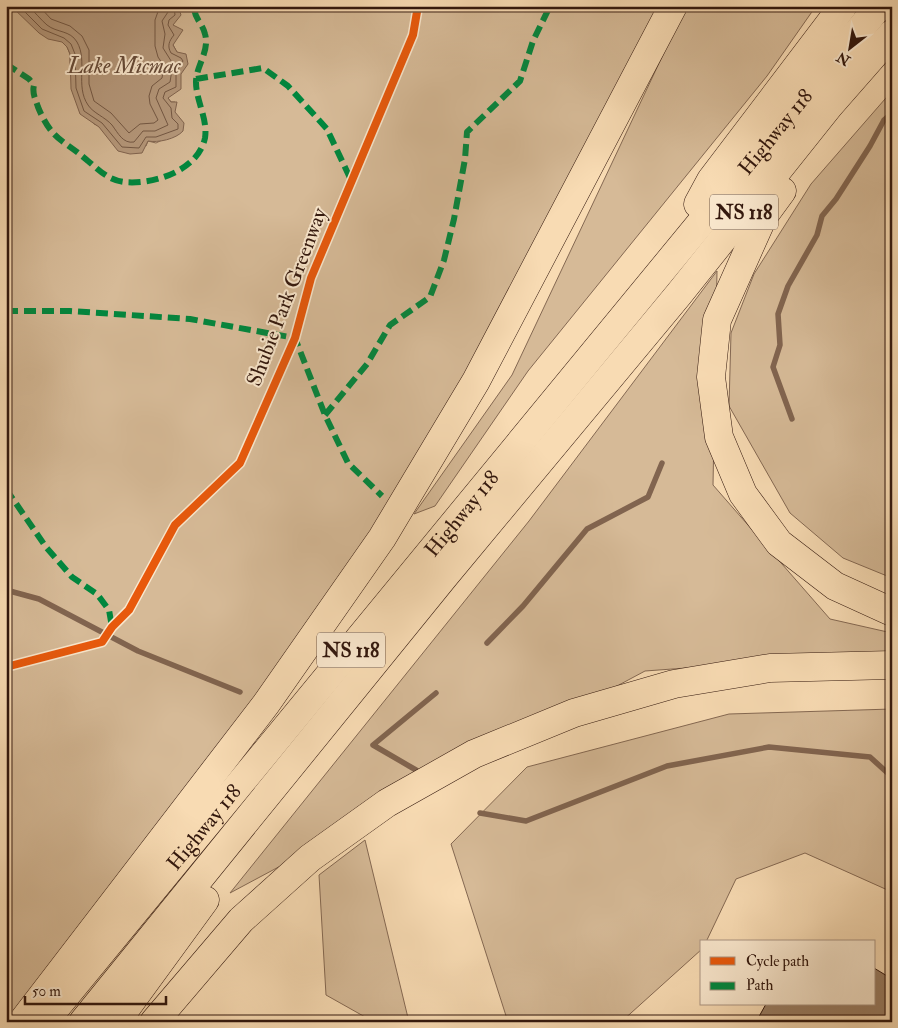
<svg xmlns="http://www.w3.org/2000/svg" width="898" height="1028" font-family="'IM FELL Double Pica',serif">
  <rect width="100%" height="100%" fill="#f8dbb3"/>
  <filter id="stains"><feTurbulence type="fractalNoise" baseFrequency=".004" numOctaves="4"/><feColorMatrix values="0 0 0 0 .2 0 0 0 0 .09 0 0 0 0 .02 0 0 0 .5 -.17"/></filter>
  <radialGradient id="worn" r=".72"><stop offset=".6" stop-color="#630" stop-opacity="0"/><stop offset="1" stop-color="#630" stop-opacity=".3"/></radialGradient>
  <path fill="#d6ba97" stroke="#846852" d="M6,6H12L65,42L70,54V73L94,124L146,146L148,141L156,143L164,139L175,102H171L168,98L177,52L173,45L169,6H676L439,454L9,1022H6Z
    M686,6H816L767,76L528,371L435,506L414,514L512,375Z
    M892,91V578L843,558L790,513L729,406L731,333L754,274L811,184Z
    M717,271L713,485L830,619L892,633V653L645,671L230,893L529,521Z
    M892,709V892L805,853L736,879L706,942H702V949L621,1022H508L451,844L527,767L729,714Z
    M365,840L409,1022H374L326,995L319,875Z"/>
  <path fill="#b5987b" stroke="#81644f" d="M11,6H178L181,15L173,25L183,30L173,45L177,52L186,54L188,64L181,74V89L168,98L171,102H177L175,112L184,123L183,131C176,139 158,143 148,141L142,153L130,154L118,151L99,127L80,114L71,89L70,54L67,47L62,42L48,39L39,33Z"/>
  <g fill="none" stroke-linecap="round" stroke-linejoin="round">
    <path stroke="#745844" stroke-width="1" d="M19,6L42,29L64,38L71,44L75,54L76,88L84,111L102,123L122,147L139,148L146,137H156L178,129V124L172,118L171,108L163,98L165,92L176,87V73L183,61L181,58L171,53C167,46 169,41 174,35L168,25L169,20L175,15L174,6
      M28,6C35,12 41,20 47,25C57,33 70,30 77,42C88,61 75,86 88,105C93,113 105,117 112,125C118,133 123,144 134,142L143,131H155L168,125L156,98L159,89L170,82L173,64L163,48L165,34L162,21L168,12V6
      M39,6L51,19L70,26L82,36L89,50V84L94,101L111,113L129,133L140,124L154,123L158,120L150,104L149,96L152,86L162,78L164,66L158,57L155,46V20L160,6"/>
    <path stroke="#81644f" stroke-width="5.5" d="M792,419L773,367L780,345L778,314L788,286L817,235L822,216L836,199L870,146L884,120L892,113
      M6,590L39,599L138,651L240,692
      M487,643L523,606L587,529L648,497L662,463
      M416,770L373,745L436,693
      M480,813L526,821L667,766L769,747L870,757L892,777"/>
  </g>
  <path fill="#997d63" stroke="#32170d" d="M874,968L892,979V1022H756L766,1004H874Z"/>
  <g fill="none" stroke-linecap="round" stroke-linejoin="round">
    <defs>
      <g id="highway">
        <path d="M782,191L763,217L717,320L711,377L719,437L743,494L779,543L835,586L892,612"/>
        <path d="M698,204L711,180L843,6"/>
        <path d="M22,1022L266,704L382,538L476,381L673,6"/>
        <path id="s1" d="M44,1022L879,6"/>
        <path d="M83,1022L443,578L679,294L829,106L892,34"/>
        <path d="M116,1022L205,900"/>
        <path d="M154,1022L241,920L310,858L387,803L474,754L574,713L674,684L770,668L892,665"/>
      </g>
    </defs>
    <use href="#highway" stroke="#32170d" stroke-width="29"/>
    <use href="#highway" stroke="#f8dbb3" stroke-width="28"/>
    <path stroke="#00873e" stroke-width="6" stroke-dasharray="12 6" stroke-linecap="butt" d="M6,64L29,79L34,85C32,93 35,98 38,107C52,141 63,139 88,161C99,170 108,180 124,182C153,185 198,171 205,138C208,119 196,101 196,82C196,66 210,51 205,34C202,22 194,19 194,6
      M196,79L263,68L288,86L327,129L351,180
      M6,311H70L190,319L295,338L325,415L348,463L382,496
      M325,415L367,364L390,325L430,297L444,260L454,219L465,159L467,132L520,81L533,41L550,6
      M6,489L46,547L72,577L97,594L109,610L112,627"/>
    <defs>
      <path id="cycleway" d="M6,667L102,642L112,627L129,610L175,525L240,463L295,338L311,278L413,35L418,6"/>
    </defs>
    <use href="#cycleway" stroke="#fae8ce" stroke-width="11"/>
    <use href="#cycleway" stroke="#e8590c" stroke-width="8"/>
  </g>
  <g text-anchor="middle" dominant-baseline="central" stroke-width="4" stroke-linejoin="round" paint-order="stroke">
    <g fill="#fae8ce" stroke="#6e5647" stroke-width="1">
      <rect x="710" y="194.5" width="68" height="35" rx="4"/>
      <rect x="317" y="632.5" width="68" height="35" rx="4"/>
    </g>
    <g font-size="20" font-weight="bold" fill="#32170d">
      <text x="744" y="212">NS 118</text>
      <text x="351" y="650">NS 118</text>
    </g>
    <g font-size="21" fill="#32170d" stroke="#fae8ce">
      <text stroke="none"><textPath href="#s1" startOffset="1152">Highway 118</textPath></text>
      <text transform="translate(287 297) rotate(-69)">Shubie Park Greenway</text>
      <text stroke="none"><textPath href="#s1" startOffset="658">Highway 118</textPath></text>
      <text stroke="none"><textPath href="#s1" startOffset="252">Highway 118</textPath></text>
    </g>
    <g font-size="22" font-style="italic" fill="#664b39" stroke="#fae8ce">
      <text x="124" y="66">Lake Micmac</text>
    </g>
  </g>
  <rect width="898" height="1028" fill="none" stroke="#f8dbb3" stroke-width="25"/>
  <rect x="8" y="8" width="883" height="1013" fill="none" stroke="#32170d" stroke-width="2.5"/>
  <rect x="12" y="12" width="873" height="1003" fill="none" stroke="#32170d"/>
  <rect x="700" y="940" width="175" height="65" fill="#fae8ce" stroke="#aa9481"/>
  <rect x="710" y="957" width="25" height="8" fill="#e8590c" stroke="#aa9481"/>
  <text x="746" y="966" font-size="15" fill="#32170d">Cycle path</text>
  <rect x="710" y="982" width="25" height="8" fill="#00873e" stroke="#aa9481"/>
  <text x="746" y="990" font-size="15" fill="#32170d">Path</text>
  <g transform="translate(850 48) rotate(211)" stroke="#fae8ce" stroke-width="4" paint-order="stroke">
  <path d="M0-4L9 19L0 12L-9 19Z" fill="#32170d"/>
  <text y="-8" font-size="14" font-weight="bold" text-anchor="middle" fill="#32170d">N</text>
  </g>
  <path d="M25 996v8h141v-8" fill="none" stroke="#32170d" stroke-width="2.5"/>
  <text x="32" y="996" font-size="15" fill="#32170d" stroke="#fae8ce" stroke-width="4" paint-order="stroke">50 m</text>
  <rect width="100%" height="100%" filter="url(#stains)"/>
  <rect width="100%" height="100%" fill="url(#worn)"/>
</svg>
